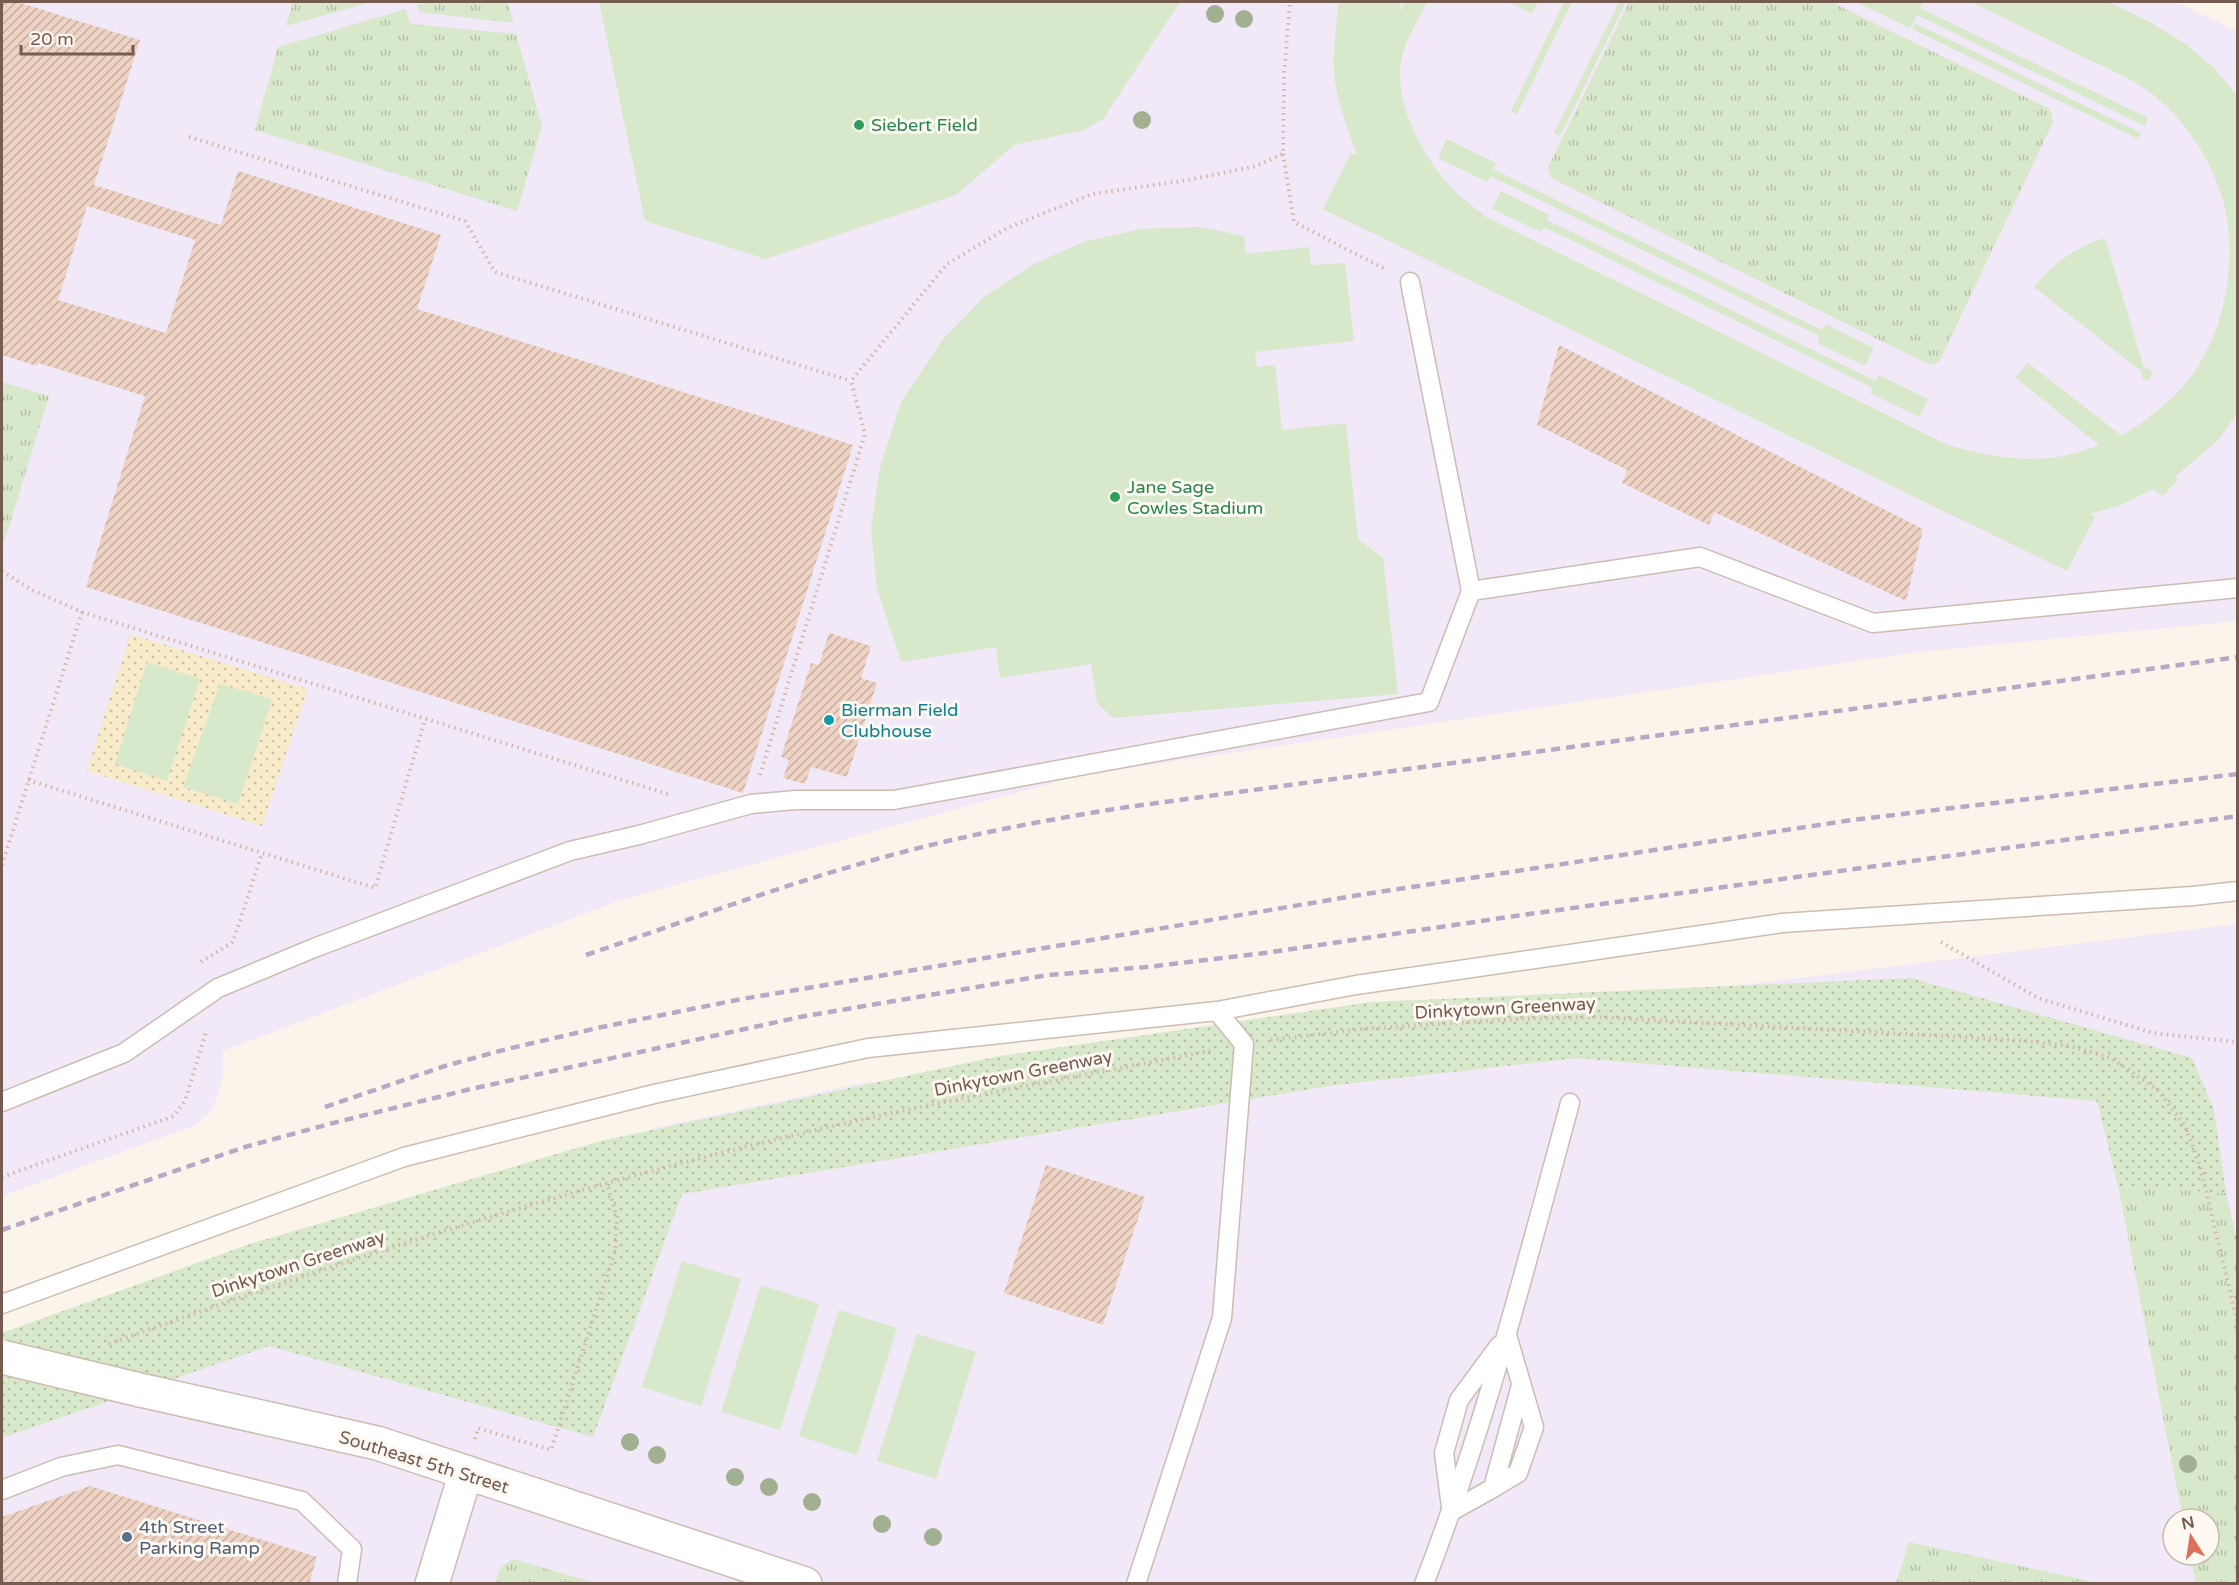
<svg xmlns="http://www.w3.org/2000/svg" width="2239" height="1585" font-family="'Varela Round',sans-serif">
  <defs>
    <pattern id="grass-tufts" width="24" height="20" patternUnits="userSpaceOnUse" patternTransform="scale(1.5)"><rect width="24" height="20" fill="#d8e8ca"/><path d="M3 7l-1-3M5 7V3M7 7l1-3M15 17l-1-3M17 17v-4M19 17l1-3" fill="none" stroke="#b4bfa6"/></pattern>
    <pattern id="sand-dots" width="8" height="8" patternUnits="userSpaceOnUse" patternTransform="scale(1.5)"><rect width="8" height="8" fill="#f7ebc9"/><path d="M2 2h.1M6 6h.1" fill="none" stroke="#cdc1a6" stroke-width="1.8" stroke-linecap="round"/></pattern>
    <pattern id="park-dots" width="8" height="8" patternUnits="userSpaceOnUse" patternTransform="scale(1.5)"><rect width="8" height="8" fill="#d8e8ca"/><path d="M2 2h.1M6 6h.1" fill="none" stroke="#b4bfa6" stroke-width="1.8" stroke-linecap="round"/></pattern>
    <pattern id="building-hatch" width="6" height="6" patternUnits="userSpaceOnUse" patternTransform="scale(1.5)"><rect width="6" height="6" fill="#eed3c5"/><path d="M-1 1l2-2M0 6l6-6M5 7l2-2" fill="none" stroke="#c5aea2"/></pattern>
  </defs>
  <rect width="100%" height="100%" fill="#fbf4eb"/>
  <path fill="#f1e8f8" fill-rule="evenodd" d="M2,2H2176L2237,31V621L1919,652L1082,775L621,900L223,1051V1076L214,1108L196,1125L2,1196Z
    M2237,924V1583H2V1438L627,1221L651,1129L858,1084L1580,1005ZM2173,1519H2209V1555H2173Z"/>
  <path fill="url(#grass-tufts)" d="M293,2H371L286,26Z
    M430,2H507L514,23L420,12L417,5Z
    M1629,2H1831L2050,109L2053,122L1939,362L1930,365L1551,178L1548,167Z
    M406,9L410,24L516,34L542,126L517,211L255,130L278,47Z
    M2,382L49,396L2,549Z
    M2118,1186L2226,1193L2238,1244L2237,1583H2196L2190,1555H2209V1519H2183Z
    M1909,1542L2099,1583H1896Z
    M513,1559L595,1583H495L501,1567Z"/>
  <path fill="url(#sand-dots)" d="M130,634L308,689L262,826L87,771Z"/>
  <path fill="url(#park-dots)" d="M1911,978L2192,1058L2214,1110L2226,1193L2118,1186L2097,1101L1577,1058L1335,1085L682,1194L593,1437L269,1346L2,1438V1333L250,1244L601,1141L1000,1056L1372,1002Z"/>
  <path fill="#d8e8ca" d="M599,2H1180L1103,119L1084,130L1014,145L956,195L766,259L645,221Z
    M1339,2H1401L1399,13L1405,2H1427C1418,21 1405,40 1401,61C1393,106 1428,167 1461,197C1469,204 1478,210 1486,217L1946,444C1996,460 2049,467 2099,445L2015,377L2028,363L2122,436C2145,421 2167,405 2185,384C2224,339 2239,261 2224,204C2214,167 2194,133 2167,107C2144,83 2111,70 2081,56C2045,38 2008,20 1971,2H2109L2150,22L2187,45L2214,68L2237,95V414L2218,440L2175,477L2178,479L2163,496L2153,489L2121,505L2090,514L2095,517L2067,571L1323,209L1351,153L1357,155C1349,132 1339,107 1335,82C1332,64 1336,21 1339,2Z
    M1509,2H1538L1532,14Z
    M1564,2H1572L1517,114L1511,111Z
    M1619,2H1626L1560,136L1554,133Z
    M1856,2H1923L1920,8L2148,118L2145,126L1917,15L1910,28Z
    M1915,23L2141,133L2138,139L1912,29Z
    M1447,139L1496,163L1493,169L1822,330L1826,324L1874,348L1865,366L1817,343L1819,336L1490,176L1487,182L1438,158Z
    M1501,191L1549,215L1547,220L1876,381L1879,375L1928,399L1919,417L1870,393L1873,388L1544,227L1541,232L1492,209Z
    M1201,227L1244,236L1246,254L1309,247L1311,265L1345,263L1354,341L1255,352L1257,367L1275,365L1282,430L1346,423L1358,539L1383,558L1398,694L1113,718L1097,703L1091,664L1000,678L996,647L901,662L877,589L871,528L880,467L901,402L943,339L985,296L1034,264L1083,242L1141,229Z
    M2105,238L2144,368L2151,370L2152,373L2149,380L2143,379L2141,371L2034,287C2054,262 2075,248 2105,238Z
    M147,662L200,679L167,781L115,764Z
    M220,684L272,699L238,804L183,787Z
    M682,1261L741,1279L701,1406L642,1387Z
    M761,1285L819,1304L780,1430L721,1412Z
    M839,1310L897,1328L857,1455L799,1436Z
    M917,1334L976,1352L936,1479L877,1461Z"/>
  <path fill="url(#building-hatch)" fill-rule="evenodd" d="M2,2H17L140,40L94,185L221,225L238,171L441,235L417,309L853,445L743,793L86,587L145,396L38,363L37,366L2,355ZM87,206L195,240L166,333L58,300Z
    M1559,345L1923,529L1906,601L1714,512L1709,525L1622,483L1627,470L1537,425Z
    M829,633L871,646L861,678L877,683L847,777L811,767L805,784L783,778L789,760L781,757L811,663L819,665Z
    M1046,1165L1145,1197L1103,1325L1004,1293Z
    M90,1486L317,1557L309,1584H2V1517Z"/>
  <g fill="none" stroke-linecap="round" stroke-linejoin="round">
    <defs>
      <path id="service" d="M1410,282L1471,591
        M2,1102L124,1053L218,988L314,948L570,851L639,835L751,804L796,800H894L1429,702L1471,591L1700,557L1873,623L2238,588
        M2,1304L404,1157L654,1094L868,1048L1217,1011L1356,985L1782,923L2193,896L2238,891
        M1493,1488L1518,1473L1534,1427L1507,1335
        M2,1490L61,1467L118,1455L302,1501L352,1549L347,1584
        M1451,1507L1444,1453L1459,1400L1499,1346
        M1452,1511L1493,1488L1521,1385
        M1136,1584L1222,1318L1244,1044L1217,1011
        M1424,1584C1485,1427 1526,1265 1570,1103"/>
      <path id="tertiary" d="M140,1390L377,1443L805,1584
        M432,1584L466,1472"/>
    </defs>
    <use href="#service" stroke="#cdbcb2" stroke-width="21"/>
    <use href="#tertiary" stroke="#cdbcb2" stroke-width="36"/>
    <path stroke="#d4b6a8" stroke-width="4" stroke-dasharray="1.5 4.5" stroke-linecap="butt" d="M189,137L465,221L495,272L851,381
      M1283,154L1294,222L1387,270
      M2,571L30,589L82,612L671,795
      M760,775L865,434L851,381L947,264L1007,228L1092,194L1188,180L1256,166L1283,154L1284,75L1290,2
      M28,780L375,888L425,720
      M2,865L82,612
      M1941,942L2038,998L2153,1033L2238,1042
      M201,962L233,942L262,853
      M1271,1040L1362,1029L1518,1019L1596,1017L2017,1040L2070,1046L2111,1058L2159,1091L2185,1126L2200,1166L2238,1325
      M2,1177L174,1116L185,1101L206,1032
      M109,1344C365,1251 626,1170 892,1113C999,1090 1106,1071 1214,1050
      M475,1439L478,1428L551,1450L615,1251L617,1217L607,1183"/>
    <use href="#service" stroke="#fff" stroke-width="18"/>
    <use href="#tertiary" stroke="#fff" stroke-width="33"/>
    <path stroke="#b7a9c5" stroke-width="4.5" stroke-dasharray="9 6" stroke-linecap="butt" d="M586,955C692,919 798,879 907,851C980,832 1053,819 1127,807L2238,657
      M325,1107L445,1066L507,1049L602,1027L742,999L1359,895L1852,820L2238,774
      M2,1230L245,1147L333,1123L471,1089L800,1017L1048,975L1147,967L1265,953L1515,916L2238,816"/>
    <defs>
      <path id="tertiary-bridge" d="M2,1357L140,1390"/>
    </defs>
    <use href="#tertiary-bridge" stroke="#cdbcb2" stroke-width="36" stroke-linecap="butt"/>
    <use href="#tertiary-bridge" stroke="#fff" stroke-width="33"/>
  </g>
  <g fill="#a2b092">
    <circle cx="1215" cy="14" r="9"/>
    <circle cx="1244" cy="19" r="9"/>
    <circle cx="1142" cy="120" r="9"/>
    <circle cx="630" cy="1442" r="9"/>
    <circle cx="657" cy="1455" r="9"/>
    <circle cx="2188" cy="1464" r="9"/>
    <circle cx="735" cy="1477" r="9"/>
    <circle cx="769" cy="1487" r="9"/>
    <circle cx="812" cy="1502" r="9"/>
    <circle cx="882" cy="1524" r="9"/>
    <circle cx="933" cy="1537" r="9"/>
  </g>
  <g fill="#2e9e5b" stroke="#fef8f2" stroke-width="2">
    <circle cx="859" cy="125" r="6"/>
    <circle cx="1115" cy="497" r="6"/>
  </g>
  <circle fill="#0f9aa8" stroke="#fef8f2" stroke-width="2" cx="829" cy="720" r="6"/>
  <circle fill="#5c6f8a" stroke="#fef8f2" stroke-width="2" cx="127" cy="1537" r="6"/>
  <g text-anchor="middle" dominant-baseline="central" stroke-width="6" stroke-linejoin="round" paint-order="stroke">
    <g font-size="18" fill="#27864d" stroke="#fef8f2" text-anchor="start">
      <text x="871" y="125">Siebert Field</text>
      <text x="1127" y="487">Jane Sage<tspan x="1127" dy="21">Cowles Stadium</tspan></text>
    </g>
    <g font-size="18" fill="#0d838f" stroke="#fef8f2" text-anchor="start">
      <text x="841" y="710">Bierman Field<tspan x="841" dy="21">Clubhouse</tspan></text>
    </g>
    <g font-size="18" fill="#755b50" stroke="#fef8f2">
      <text transform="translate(1505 1008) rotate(-3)">Dinkytown Greenway</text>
      <text transform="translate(1023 1073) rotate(-11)">Dinkytown Greenway</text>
      <text transform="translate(298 1264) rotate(-18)">Dinkytown Greenway</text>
      <text transform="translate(424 1462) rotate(17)">Southeast 5th Street</text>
    </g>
    <g font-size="18" fill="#4e5e75" stroke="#fef8f2" text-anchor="start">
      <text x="139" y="1527">4th Street<tspan x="139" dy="21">Parking Ramp</tspan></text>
    </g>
  </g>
  <rect width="2239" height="1585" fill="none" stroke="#755b50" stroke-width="6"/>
  <g transform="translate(2191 1537) rotate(348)"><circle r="28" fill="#fef8f2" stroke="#c7b9b1" stroke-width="1.5"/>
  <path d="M0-4.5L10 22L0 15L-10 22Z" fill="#da715c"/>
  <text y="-9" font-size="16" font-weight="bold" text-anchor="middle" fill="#755b50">N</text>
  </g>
  <path d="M21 45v9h112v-9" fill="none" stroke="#755b50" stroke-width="3"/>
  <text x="30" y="45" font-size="18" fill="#755b50" stroke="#fef8f2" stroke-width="4.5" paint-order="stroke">20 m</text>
</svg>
